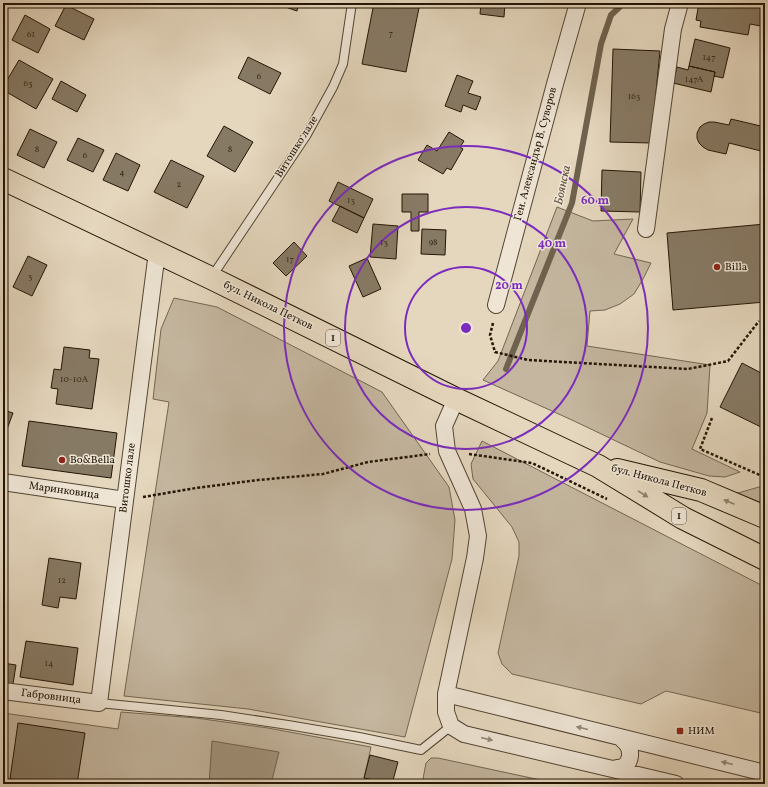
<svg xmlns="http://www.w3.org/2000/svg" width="768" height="787" font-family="Vollkorn,serif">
  <rect width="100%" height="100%" fill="#e5d7be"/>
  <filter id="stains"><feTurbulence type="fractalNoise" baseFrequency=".005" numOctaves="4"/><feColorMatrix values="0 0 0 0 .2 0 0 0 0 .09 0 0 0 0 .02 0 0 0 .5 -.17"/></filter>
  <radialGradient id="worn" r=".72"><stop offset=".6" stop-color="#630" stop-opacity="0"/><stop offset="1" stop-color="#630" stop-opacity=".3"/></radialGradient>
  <path fill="#c4b69f" stroke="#736652" d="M557,207L593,221L633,219L614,254L651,263L643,279L634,294L620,304L605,310L590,311L587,346L710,365L707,413L692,449L740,472L725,477L709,476L660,462L572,420L483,380L498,361Z
    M174,298L217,307L382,392L449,487L455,520L452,559L405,737L248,709L124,696L169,402L153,399L161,329Z
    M482,441L765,587V714L666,691L641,704L512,674L502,664L498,653L519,556V542L512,527L473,479L471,464Z
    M759,487H765V508L731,495Z
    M121,712L196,718L268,728L371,747L364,778L391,784H3V713L118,729Z
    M431,758H438L559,784H422L426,763Z"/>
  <path fill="#a3957f" stroke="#6f624e" d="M212,741L279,752L271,784H209Z"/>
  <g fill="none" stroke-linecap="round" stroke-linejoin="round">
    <path stroke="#6f624e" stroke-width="6" d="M506,369L572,203L601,44L611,15L624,3"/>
  </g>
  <path fill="#877a65" stroke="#221505" d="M274,3H299L297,11Z
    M374,3H420L406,72L362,64Z
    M481,3H505L504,17L480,14Z
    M699,3H764L761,26L750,24L748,35L700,27L701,21L696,20Z
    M66,5L94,19L84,40L55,26Z
    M25,15L50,29L38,53L12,40Z
    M695,39L730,48L723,78L714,76L715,72L689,66Z
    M613,49L660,51L651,143L610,142Z
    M248,57L281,73L270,94L238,78Z
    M19,60L53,79L36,109L3,90V87Z
    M689,66L715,72L711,92L673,83L677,67L688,70Z
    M457,75L473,81L468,93L481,97L476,110L463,105L461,112L445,106Z
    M61,81L86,95L77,112L52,99Z
    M731,119L765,127V152L729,143L726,154L708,150L703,147L699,143L697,138V133L700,127L704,124L709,122H714L729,125Z
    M224,126L253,142L235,172L207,156Z
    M30,129L57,142L44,168L17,155Z
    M449,132L464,141L460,147L463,149L451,170L447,168L443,174L418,160L427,145L437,151Z
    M78,138L104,150L93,172L67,160Z
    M116,153L140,165L128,191L103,180Z
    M171,160L204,176L187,208L154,192Z
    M602,170L641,172L640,212L601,211Z
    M338,182L373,199L364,218L329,201Z
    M402,194H428V212H419V231H411V212H402Z
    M340,206L364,218L357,233L332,221Z
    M373,224L398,226L396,259L370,257Z
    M765,224V302L673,310L667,233Z
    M422,229L446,230L445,255L421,254Z
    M294,242L307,256L286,276L273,263Z
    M3,244L7,246L3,254Z
    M28,256L47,265L32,296L13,287Z
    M367,258L381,289L363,297L349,266Z
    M64,347L90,350L89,358L99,359L92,409L56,404L58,389L51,388L54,369L61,370Z
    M742,363L765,375V419L761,427L720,407Z
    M3,410L13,413L3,440Z
    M765,419V429L761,427Z
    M29,421L117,433L111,478L22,466Z
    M49,558L81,563L76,599L60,597L58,608L42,605Z
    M26,641L78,648L73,685L20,677Z
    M3,663L16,665L13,684L3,683Z
    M18,723L85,733L77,784H47L10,779Z
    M370,755L398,762L392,784L364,778Z"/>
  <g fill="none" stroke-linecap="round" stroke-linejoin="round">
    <defs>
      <path id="lane" d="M211,278L306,136L333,87L343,64L352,3
        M99,703L221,715L288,725L359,737L421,750L451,726"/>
      <path id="street" d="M646,229L673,29L680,3
        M496,305L555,84L578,3
        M456,399L444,426L447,451L473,509L478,536L475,558L446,694V712L451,726L464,734L676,784
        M3,482L125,500
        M3,691L99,703L157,252
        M446,694L765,773
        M613,769C616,768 620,768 623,767C631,763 632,751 627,744C625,742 622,739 620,737"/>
      <path id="highway" d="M3,179L211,278L456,399L598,466L683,518L765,559
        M617,470L701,490L765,517"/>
    </defs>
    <use href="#lane" stroke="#534633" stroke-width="10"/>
    <use href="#street" stroke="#534633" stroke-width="18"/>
    <use href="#highway" stroke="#221505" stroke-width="24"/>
    <path stroke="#221505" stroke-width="2.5" stroke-dasharray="3 2" stroke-linecap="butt" d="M493,323L490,335L495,352L528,360L688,369L728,361L759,321
      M712,418L700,449L762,476
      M469,454L532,463L607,499
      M143,497L196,488L258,480L323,474L368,462L430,454"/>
    <use href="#lane" stroke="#eee5d5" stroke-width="8"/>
    <use href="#street" stroke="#eee5d5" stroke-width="16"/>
    <use href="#highway" stroke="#e5d7be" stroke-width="22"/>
  </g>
  <defs><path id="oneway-solid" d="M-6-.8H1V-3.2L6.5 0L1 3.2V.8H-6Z"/></defs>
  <g fill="#8d806b">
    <use href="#oneway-solid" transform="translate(643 494) rotate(32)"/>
    <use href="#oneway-solid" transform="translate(729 502) rotate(-157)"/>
  </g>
  <g fill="#928777">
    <use href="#oneway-solid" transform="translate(582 728) rotate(-166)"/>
    <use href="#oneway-solid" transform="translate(487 739) rotate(13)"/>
    <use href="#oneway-solid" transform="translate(727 763) rotate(-166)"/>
  </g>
  <g fill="none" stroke="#7b2cbf" stroke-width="2">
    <circle cx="466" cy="328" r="61"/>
    <circle cx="466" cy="328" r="121"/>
    <circle cx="466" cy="328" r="182"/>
  </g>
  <g fill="#8f2418" stroke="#eee5d5" stroke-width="1.5">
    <circle cx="717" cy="267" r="4"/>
    <circle cx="62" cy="460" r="4"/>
    <rect x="676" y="727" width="8" height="8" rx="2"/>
  </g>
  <g text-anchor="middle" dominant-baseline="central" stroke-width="3" stroke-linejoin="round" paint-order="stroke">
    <g font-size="9" fill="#3b2e1d">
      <text x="391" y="33">7</text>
      <text x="31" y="34">61</text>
      <text x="709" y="57">147</text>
      <text x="259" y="76">6</text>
      <text x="694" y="79">147А</text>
      <text x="28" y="83">63</text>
      <text x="634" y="96">163</text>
      <text x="37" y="149">8</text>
      <text x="230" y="149">8</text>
      <text x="85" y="155">6</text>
      <text x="122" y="172">4</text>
      <text x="179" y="184">2</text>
      <text x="351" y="200">13</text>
      <text x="384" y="242">13</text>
      <text x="433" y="242">98</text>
      <text x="290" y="259">17</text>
      <text x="30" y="276">3</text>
      <text x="74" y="379">10-10А</text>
      <text x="62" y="580">12</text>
      <text x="49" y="663">14</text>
    </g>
    <g fill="#eee5d5" stroke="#5f5343" stroke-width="1">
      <rect x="326" y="330" width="14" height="16" rx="3"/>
      <rect x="672" y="508" width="14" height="16" rx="3"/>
    </g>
    <g font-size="10" font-weight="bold" fill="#221505">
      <text x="333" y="338">1</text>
      <text x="679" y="516">1</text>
    </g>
    <g font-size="11" fill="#221505" stroke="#eee5d5">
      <text transform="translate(297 147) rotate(-58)">Витошко лале</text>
      <text transform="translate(536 154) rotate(-75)">Ген. Александър В. Суворов</text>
      <text transform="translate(268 306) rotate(26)">бул. Никола Петков</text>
      <text transform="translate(128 478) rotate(-83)">Витошко лале</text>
      <text transform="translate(659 481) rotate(15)">бул. Никола Петков</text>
      <text transform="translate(64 491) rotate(8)">Маринковица</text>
      <text transform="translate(51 697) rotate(7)">Габровница</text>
    </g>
    <g font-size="11" fill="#221505" stroke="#eee5d5" text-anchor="start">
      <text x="725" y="267">Billa</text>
      <text x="70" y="460">Bo&amp;Bella</text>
      <text x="688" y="731">НИМ</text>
    </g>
    <g font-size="12" font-style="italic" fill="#564836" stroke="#eee5d5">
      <text transform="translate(563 185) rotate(-78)">Боянска</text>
    </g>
  </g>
  <circle cx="466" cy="328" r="6" fill="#7b2cbf" stroke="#eee5d5" stroke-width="2"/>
  <g font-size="12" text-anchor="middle" font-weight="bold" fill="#7b2cbf" stroke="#eee5d5" stroke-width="3" stroke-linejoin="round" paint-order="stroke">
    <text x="595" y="204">60 m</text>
    <text x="552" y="247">40 m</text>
    <text x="509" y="289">20 m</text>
  </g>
  <rect width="768" height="787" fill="none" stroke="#e5d7be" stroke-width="16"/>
  <rect x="4" y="4" width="760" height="779" fill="none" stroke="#221505" stroke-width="2"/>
  <rect x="8" y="8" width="752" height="771" fill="none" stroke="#221505"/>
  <rect width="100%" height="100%" filter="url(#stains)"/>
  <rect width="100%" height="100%" fill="url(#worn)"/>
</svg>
